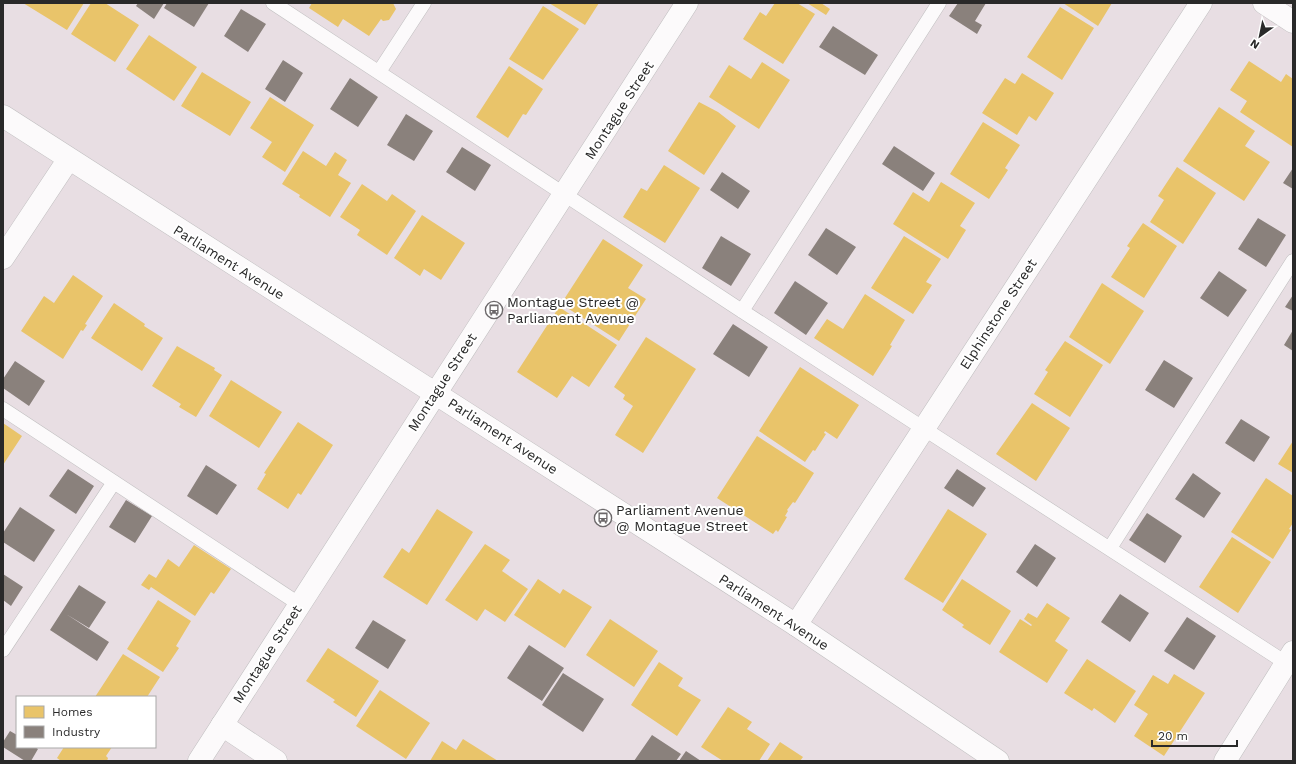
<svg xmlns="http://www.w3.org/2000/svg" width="1296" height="764" font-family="'Work Sans',sans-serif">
  <rect width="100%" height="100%" fill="#e8dee3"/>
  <path fill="#e9c46a" d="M23,3H84L67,30Z
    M91,3H105L139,25L115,62L71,34Z
    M312,3H393L396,9L389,20L383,21L381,19L369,36L343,19L338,27L309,8Z
    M549,3H599L585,25Z
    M775,3H797L815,14L783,64L743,39L760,12L766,16Z
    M807,3H821L830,9L826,15Z
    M1063,3H1112L1098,26Z
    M543,6L579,29L543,80L509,59Z
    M1060,7L1094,28L1062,80L1027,57Z
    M149,35L197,67L174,101L126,69Z
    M1249,61L1281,82L1286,74L1293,79V147L1240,112L1247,101L1230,90Z
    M762,62L790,80L759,129L709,97L729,65L751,79Z
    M509,66L543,89L526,115L523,114L508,138L476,117Z
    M202,72L251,102L230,136L181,106Z
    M1022,73L1054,93L1036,121L1029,116L1017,135L982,113L1005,78L1015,84Z
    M270,97L314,125L285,172L262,157L272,142L250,128Z
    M699,102L718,112L736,126L704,175L668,151Z
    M1219,107L1255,131L1245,146L1270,162L1244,201L1183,161Z
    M983,122L1020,145L1005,168L1008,170L989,199L950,174Z
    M303,151L326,166L335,152L347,160L338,175L351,183L330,217L299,197L300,195L282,184Z
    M664,165L700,188L665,243L623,217L641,188L647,191Z
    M1177,167L1216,193L1183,244L1150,222L1164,200L1158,196Z
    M941,182L975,203L960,226L966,230L948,259L893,224L913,192L929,202Z
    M362,184L387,201L392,194L416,211L387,255L357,235L360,230L340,217Z
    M422,215L465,243L441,280L424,269L420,276L394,258Z
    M1143,223L1177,246L1144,298L1111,277L1130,248L1127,246Z
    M904,236L941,259L926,282L932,285L913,314L871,288Z
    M603,239L643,265L628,288L646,299L619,341L561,304Z
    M73,275L103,296L85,324L87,325L83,331L81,330L63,359L21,331L44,296L54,303Z
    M1102,283L1144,311L1110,364L1069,337Z
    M865,294L905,320L890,345L892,346L873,376L814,338L827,319L843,329Z
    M114,303L145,324L144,326L163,338L142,371L91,338Z
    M559,307L617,345L589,387L572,376L557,398L517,372Z
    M646,337L696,369L643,453L615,435L633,406L623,399L625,395L614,387Z
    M1065,341L1103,365L1070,417L1034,394L1048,372L1045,370Z
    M177,346L215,368L214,370L222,375L196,417L179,407L181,404L152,386Z
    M800,367L859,405L837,439L825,431L824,433L826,434L815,451L813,450L805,462L759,431Z
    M231,380L282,412L259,448L209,416Z
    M1032,403L1070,428L1036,481L996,454Z
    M298,422L333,445L301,495L298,493L288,509L257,489L266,474L264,473Z
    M3,423L22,436L3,465Z
    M757,436L814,473L795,503L793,502L787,510L788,511L785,516L787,517L778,532L776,530L773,534L717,498Z
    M1293,441V473L1278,464Z
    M1266,478L1293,496V523L1289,529L1291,530L1273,559L1231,532Z
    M437,509L473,532L427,605L383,577L402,548L409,553Z
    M948,509L987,534L943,603L904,579Z
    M1232,537L1271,562L1238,613L1199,587Z
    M485,544L510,560L502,571L528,589L505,622L485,609L477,621L445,600Z
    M194,545L231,569L214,594L211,592L195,616L151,587L149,590L141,585L149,574L156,578L168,559L179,567Z
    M538,579L560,594L563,589L592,607L565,648L514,615Z
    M962,579L1011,611L990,645L962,627L964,625L942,610Z
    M158,600L191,621L176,646L179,648L163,672L127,649Z
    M1047,603L1070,618L1055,641L1068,650L1047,683L999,652L1020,619L1031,626L1032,625L1024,619L1028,613L1037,618Z
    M610,619L658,651L634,687L586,655Z
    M328,648L379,681L356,717L333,702L335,700L306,681Z
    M123,654L160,677L147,697H95Z
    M1087,659L1136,691L1115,723L1094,708L1092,711L1064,693Z
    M659,662L683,678L678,686L701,700L677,736L631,705Z
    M1174,674L1205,693L1164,756L1134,736L1148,714L1134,705L1153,675L1168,684Z
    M380,690L430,723L406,759L356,726Z
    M728,707L752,722L747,729L770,744L759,761H723L701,747Z
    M463,739L498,761H430L442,741L456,750Z
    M780,742L803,757L800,761H767Z
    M64,747H112L106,756L108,758L107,761H61L57,758Z"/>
  <path fill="#8a817c" d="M138,3H164L154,19L136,6Z
    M167,3H209L194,27L164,8Z
    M958,3H986L975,21L982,25L977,34L949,16Z
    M241,9L266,24L248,52L224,36Z
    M833,26L878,55L865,75L819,47Z
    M283,60L303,73L285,102L265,89Z
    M350,78L378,97L358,127L330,109Z
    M406,114L433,131L414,161L387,145Z
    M894,146L935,173L923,191L882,164Z
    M462,147L491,165L475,191L446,172Z
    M1293,168V189L1283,183Z
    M722,172L750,191L738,209L710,190Z
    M1258,218L1286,235L1266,267L1238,249Z
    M826,228L856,247L837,275L808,255Z
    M721,236L751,254L731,286L702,268Z
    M1219,271L1247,290L1228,317L1200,298Z
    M795,281L828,303L806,335L774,313Z
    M1293,295V311L1285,307Z
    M733,324L768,347L749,377L713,354Z
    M1293,330V351L1284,345Z
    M1164,360L1193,378L1174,408L1145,390Z
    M15,361L45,381L29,406L3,388V379Z
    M1241,419L1270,437L1254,462L1225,443Z
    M206,465L237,485L217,515L187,496Z
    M68,469L94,486L76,514L49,496Z
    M957,469L986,488L973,507L944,488Z
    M1193,473L1221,493L1204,518L1175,499Z
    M126,500L152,516L135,543L109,527Z
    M20,507L55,530L34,562L3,542V533Z
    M1147,513L1182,536L1165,563L1129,540Z
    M1035,544L1056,558L1037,587L1016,572Z
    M3,574L23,587L11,606L3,600Z
    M79,585L106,602L89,628L66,614L109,642L97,661L50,630Z
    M1120,594L1149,613L1130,642L1101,622Z
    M1187,617L1216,636L1194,670L1164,651Z
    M373,620L406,640L388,669L355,648Z
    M529,645L564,668L542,701L507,678Z
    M563,673L604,699L583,732L542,705Z
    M10,731L17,735V747H35L38,749L31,761H25L3,747V742Z
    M652,735L681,754L676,761H634Z
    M686,751L701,761H679Z"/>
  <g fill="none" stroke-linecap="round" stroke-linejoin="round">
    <defs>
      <path id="lane" d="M273,3L742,311L1286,663
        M379,72L424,3
        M742,311L939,3
        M3,409L299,604
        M1110,548L1293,261
        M3,650L114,482"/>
      <path id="street" d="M1264,3L1293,22
        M3,258L68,160
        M796,625L1201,3
        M222,725L276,761
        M1225,761L1293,652"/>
      <path id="secondary" d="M3,116L796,625L998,761
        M199,761L687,3"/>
    </defs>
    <use href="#lane" stroke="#bfbebf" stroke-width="15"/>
    <use href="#street" stroke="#bfbebf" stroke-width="23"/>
    <use href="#secondary" stroke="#bfbebf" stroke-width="23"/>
    <use href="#lane" stroke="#fcfafb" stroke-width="14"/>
    <use href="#street" stroke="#fcfafb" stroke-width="22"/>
    <use href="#secondary" stroke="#fcfafb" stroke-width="22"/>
  </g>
  <defs>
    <symbol id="bus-ring" viewBox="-11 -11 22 22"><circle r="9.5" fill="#fff" stroke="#6c686a" stroke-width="1.5"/><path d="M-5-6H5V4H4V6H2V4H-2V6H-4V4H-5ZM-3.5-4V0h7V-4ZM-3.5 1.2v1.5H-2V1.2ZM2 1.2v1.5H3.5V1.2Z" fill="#6c686a"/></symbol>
  </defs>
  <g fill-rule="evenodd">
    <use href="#bus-ring" x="484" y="300" width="20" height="20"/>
    <use href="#bus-ring" x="593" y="508" width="20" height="20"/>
  </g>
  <g text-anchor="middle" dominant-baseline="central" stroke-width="4" stroke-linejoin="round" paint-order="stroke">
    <g font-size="14" fill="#292929" stroke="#fff">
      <text transform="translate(619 110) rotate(-57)">Montague Street</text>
      <text transform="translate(229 262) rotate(32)">Parliament Avenue</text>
      <text transform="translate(998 314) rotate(-57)">Elphinstone Street</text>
      <text transform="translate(442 382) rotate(-57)">Montague Street</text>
      <text transform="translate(503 436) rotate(33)">Parliament Avenue</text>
      <text transform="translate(774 612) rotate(33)">Parliament Avenue</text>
      <text transform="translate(267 654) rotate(-57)">Montague Street</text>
    </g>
    <g font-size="14" fill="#292929" stroke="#fff" text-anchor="start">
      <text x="507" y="302">Montague Street @<tspan x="507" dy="16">Parliament Avenue</tspan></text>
      <text x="616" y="510">Parliament Avenue<tspan x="616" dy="16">@ Montague Street</tspan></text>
    </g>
  </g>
  <rect width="1296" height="764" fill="none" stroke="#292929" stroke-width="8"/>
  <rect x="16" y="696" width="140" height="52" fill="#ffffff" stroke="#a9a9a9"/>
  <rect x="24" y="706" width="20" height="12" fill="#e9c46a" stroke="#a9a9a9"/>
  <text x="52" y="716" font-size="12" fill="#292929">Homes</text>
  <rect x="24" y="726" width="20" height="12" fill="#8a817c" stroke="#a9a9a9"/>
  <text x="52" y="736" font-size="12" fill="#292929">Industry</text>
  <g transform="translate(1260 36) rotate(213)" stroke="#ffffff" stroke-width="3" paint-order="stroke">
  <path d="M0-3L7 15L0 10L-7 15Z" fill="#292929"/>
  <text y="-6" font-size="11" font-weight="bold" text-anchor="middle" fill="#292929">N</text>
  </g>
  <path d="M1152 740v6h85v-6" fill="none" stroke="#292929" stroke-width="2"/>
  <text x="1158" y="740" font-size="12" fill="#292929" stroke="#ffffff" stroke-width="3" paint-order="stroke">20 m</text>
</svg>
